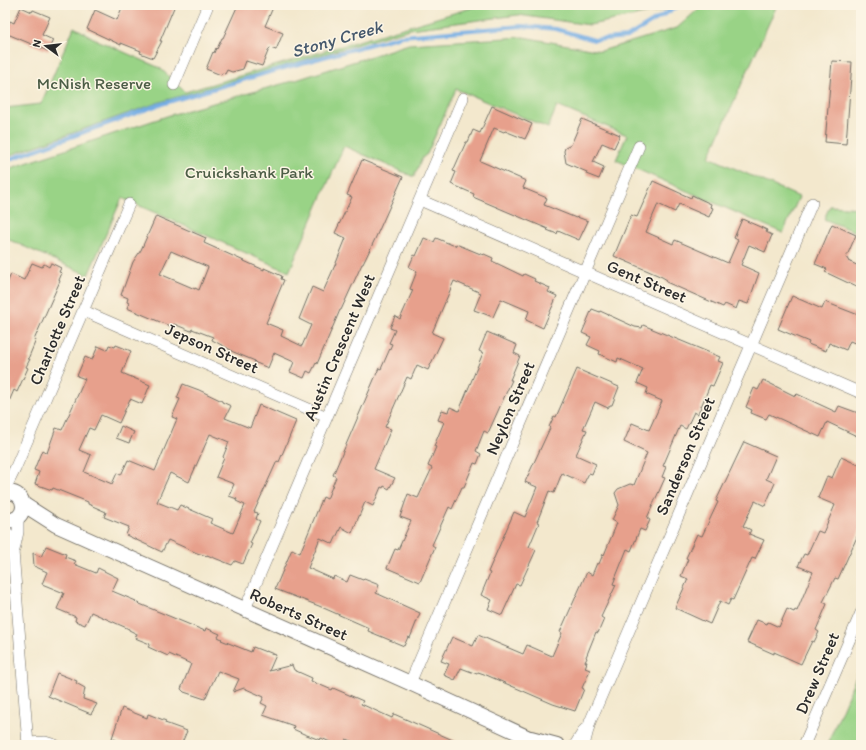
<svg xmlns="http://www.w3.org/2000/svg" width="866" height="750" font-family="Itim,sans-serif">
  <rect width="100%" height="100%" fill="#fcf5e5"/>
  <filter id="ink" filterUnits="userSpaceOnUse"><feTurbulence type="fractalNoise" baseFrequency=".025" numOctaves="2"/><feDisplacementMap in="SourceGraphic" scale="8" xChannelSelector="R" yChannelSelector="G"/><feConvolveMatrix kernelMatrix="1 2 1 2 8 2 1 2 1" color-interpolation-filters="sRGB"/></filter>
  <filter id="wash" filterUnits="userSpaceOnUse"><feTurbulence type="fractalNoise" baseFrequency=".012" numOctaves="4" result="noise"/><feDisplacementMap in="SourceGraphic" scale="16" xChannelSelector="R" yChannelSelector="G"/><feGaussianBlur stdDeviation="0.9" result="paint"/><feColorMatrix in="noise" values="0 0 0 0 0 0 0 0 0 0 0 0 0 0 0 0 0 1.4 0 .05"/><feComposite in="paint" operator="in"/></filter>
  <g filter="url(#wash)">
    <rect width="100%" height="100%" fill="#f3e8cd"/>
    <path fill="#99d386" stroke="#627f58" d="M481,5H672L668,9L590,25L518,15L410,29L160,102L5,157V108L41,104L74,27L97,40L160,68L185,92Z
      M703,5H777L709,157L799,197L783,233L616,160L627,135L557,106L548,128L456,89L427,154L422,158L414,177L344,146L289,272L122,198L88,275L5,238V170L170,115L296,80L409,44L523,37L601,51L677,28Z
      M830,206L861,208V234L824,219Z
      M861,665V745H827Z"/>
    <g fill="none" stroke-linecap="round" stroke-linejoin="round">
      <path stroke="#75ade4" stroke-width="4" d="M5,161L158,105L280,69L401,36L521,26L556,29L594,40L627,37L680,5"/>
    </g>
    <g id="blocks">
      <path fill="#e7a08c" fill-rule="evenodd" d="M123,5H175L160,41H162L153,58L140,53L141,51L121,43V45L87,29L95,10L117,20Z
        M238,5H274L265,26L283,33L276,50L270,48L269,49L262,66L246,61L243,69L232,72L227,70L225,74L222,73L221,75L206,69L213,52L214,53L216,48L217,49L222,38H223Z
        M21,7L32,12L33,10L50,17L42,35L53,40L48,51L5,33L10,21L14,23Z
        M832,61L852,62L846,144L825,142Z
        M492,106L532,124L525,139L505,131L504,132L494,128L480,161L526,181L523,188L547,198L544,205L576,218L577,217L588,221L579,240L558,231L557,234L547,230L548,229L473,197L474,194L451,184L456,172L453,171L466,142H468L473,130L480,133Z
        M582,119L620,135L614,148L602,143L593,162L604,167L599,179L586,174L587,172L566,163L564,151L565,148L571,145Z
        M362,160L403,177L375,239L363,264H362L341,310H340L317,364L316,363L311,373L307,371L304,378L290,372L294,362L274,353L268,368L254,362L255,361L231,351V350L212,340L213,337L192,329L191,331L174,324L172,327L127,308L129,303L127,302L128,298L121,295L133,262L141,250L156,216L206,238L204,243L264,270V268L282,276L281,279L284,280L266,323L283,330L281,336L302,346L311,325L299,319L312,287L323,292L336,263L346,238L335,233L352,197L347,195ZM171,251L208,267L199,290L195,288V289L160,274Z
        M653,181L691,198L692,195L711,204L710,207L713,208L709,217L679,204L675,212L658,204L646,232L673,244L675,240L728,263L738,240L734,238L742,219L767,230L766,232L772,235L765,252L749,245L741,265L759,273L748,304L739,301L736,309L725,304L723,307L666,282L667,280L662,277L614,256L631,215L637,217Z
        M832,224L856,235L846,258L849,259L848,261L861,267V289L825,272L827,269L815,264Z
        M424,238L434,242L436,238L455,246L456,244L483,255L484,254L493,258L492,261L523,276L524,274L535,279L534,281L550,288L548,292L557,296L543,328L526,320L529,311L501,299L493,317L474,310L481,293L454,281L432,333L443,338L428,370L417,365L411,379L407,377L385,427L391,429L374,469L395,478L389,489L384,486L383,488L381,487L373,506L365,502L352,533L341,527L333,544L320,538L308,568L333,579L334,576L347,582L350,575L363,580L364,579L379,585L376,593L420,613L410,638L408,637L404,646L368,631L369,628L319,606L275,589L292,549L300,553L323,497L327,499L336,477L333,475L379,368L381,369L392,344L389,343L395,330L390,328L395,316L400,319L413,290L410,289L417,271L409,267L414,255L416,256Z
        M32,263L42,267L44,264L49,267L51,263L61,268L59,272L62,273L59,280L60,281L34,340H36L28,359H30L26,367L28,368L17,392L14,390L5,411V288L11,274L24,280Z
        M792,296L822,309L825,302L861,316V334L857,344L850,341L846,350L829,343L826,351L808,344L809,342L778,329Z
        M592,309L600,312V311L635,327L642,328L643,325L720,357L718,361L723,363L713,386L710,385L698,414L694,412L686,429L680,426L663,466L666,467L662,477L665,478L647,518L650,520L645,531L640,529L631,551L627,549L613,584L616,585L601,617L604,619L598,633L596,632L586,657L587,658L585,662H587L585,668L590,670L582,688L584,689L575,711L553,704L484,674L478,672L477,674L461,668L455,680L444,675L449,664L441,661L452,637L473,646L478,635L523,654L527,645L552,656L562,633L560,632L587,572L592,575L597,563L599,564L603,554L604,555L617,523L612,520L619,505L615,493L618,489L630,484L634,485L647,453L624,442L632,423L649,430L662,401L646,394L648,388L637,383L643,369L618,358L617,362L599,354L600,351L587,345L591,337L582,333Z
        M487,332L517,345L514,353L520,356L510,380H512L488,433L484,431L476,451L481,454L477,464L474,463L464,487H462L452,509L449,507L432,545L435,547L420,582L387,568L395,549L398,550L411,521L400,517L408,494L418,498L432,468L428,466L436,447L434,446L444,422L438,420L442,410L448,412L450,407L459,411L483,353L479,351Z
        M109,345L115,347L116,345L131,351L122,373L150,385L142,404L130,399L119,423L101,415L94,430L89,428L79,450L91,455L84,472L112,484L117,473L121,475L128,460L155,471L177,419L172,417L180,399L177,398L183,384L199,390L222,401V402L231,406L225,418L250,428L259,405L296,421L279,462L277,461L254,512L258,513L256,519L260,521L250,543L252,544L243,564L235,561L232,565L207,555V556L197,553L168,540L162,552L126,535L129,527L104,517L106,512L88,504V502L53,488L52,490L35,484L39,472L34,470L42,450L47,453L56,428L62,430L85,379L77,376L85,357L92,360L98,346L107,350ZM210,434L229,442L223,457L224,458L216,477L234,484L229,496L237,499L236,501L245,505L233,533L210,523L212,519L180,505L177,510L157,502L170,473L189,482Z
        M577,369L619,387L612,405H610L608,408L595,402L583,429L587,430L576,455L596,464L592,474L589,473L584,483L562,473L554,493L549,491L537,522L539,523L529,547L536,550L520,585L516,584L502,615L488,609L492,600L481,595L490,573L488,572L514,512L525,517L537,487L525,482L550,428L549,427L554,416L556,417Z
        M763,380L795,396L797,394L836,412L839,406L861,414V438L827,422L820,437L769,414L766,419L751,413L752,410L746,407L754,388L758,390Z
        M121,426L134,432L129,443L116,438Z
        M744,442L776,456L766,479L775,483L765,506L755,501L743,526L751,530L749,534L764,540L755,559L752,558L733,600L731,599L728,605L720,601L710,624L675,608L688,579L681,576L688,559L686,558L697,534L702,536L718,502L716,501Z
        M841,457L861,466V528L838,579L835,578L823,602L827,604L816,630L819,632L814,642L812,641L801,664L774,652V654L747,642L757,620L767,624L768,622L779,627L787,609L794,612L795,610L797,611L813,572L798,566L804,554L807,555L818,531L823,533L835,505L818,498L827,476L832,478Z
        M46,546L66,554L65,557L76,561L74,564L96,573L98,568L118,578L112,591L136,601L135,602L205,631L206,628L220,634L218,637L222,639L221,640L251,652L253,647L266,652V651L276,655L269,671L292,665L294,670L312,678L311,681L332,690L333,688L363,701L361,704L392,718L394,714L464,745H360L346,739L344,745H337L321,738L320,740L304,734L293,729L294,726L263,715L267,706L261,703L264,697L244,688L233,692L239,679L218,671L205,699L184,692L181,689L191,664L169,654L168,656L148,647L150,644L135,638L137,634L129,630V629L91,612L85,625L75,621L76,617L57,609L64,593L42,584L47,572L34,566L33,553L41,557Z
        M57,673L77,681L76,683L85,688L83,699L97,704L91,714L48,696Z
        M122,708L147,718L148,714L166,721L165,723L187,731L181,745H126L112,738Z"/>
    </g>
  </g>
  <g filter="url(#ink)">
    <use href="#blocks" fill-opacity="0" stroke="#716d64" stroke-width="1"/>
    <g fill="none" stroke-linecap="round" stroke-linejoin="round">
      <defs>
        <path id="minor" d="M174,85L208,5
          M420,200L861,393
          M84,311L327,417
          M5,489L15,469L129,204
          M5,527L13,551L28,745
          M14,550L18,532V517
          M245,609L463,98
          M410,683L639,146
          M28,743L45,742L55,745
          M575,745L585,729
          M584,745L590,722L812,203
          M804,745L861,613"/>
        <path id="tertiary" d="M5,493C29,488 29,524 5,520
          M23,504L56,525L410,683L527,737L539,745
          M531,738L557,745"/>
      </defs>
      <use href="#minor" stroke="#716d64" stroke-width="12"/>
      <use href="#tertiary" stroke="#716d64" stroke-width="16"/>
      <use href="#minor" stroke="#fff" stroke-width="11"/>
      <use href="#tertiary" stroke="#fff" stroke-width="14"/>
    </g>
  </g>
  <g text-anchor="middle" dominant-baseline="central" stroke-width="3" stroke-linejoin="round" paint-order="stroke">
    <g font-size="17" fill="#4c5d46" stroke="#fcf5e5">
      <text x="94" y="83">McNish Reserve</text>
      <text x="249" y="172">Cruickshank Park</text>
    </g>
    <g font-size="17" fill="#2b2b2b" stroke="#fcf5e5">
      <text transform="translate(647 281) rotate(23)">Gent Street</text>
      <text transform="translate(57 330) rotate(-67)">Charlotte Street</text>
      <text transform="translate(339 347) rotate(-67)">Austin Crescent West</text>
      <text transform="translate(212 348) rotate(24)">Jepson Street</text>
      <text transform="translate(510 408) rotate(-67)">Neylon Street</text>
      <text transform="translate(685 456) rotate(-67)">Sanderson Street</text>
      <text transform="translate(299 614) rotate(24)">Roberts Street</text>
      <text transform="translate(817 673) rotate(-67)">Drew Street</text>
    </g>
    <g font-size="18" font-style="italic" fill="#45586c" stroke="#fcf5e5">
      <text transform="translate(337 39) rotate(-16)">Stony Creek</text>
    </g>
  </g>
  <rect width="866" height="750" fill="none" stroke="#fcf5e5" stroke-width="20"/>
  <g transform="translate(46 46) rotate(285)" stroke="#fcf5e5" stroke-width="3" paint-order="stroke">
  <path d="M0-3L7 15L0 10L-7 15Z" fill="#2b2b2b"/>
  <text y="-6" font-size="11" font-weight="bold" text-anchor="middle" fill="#2b2b2b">N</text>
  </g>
</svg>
